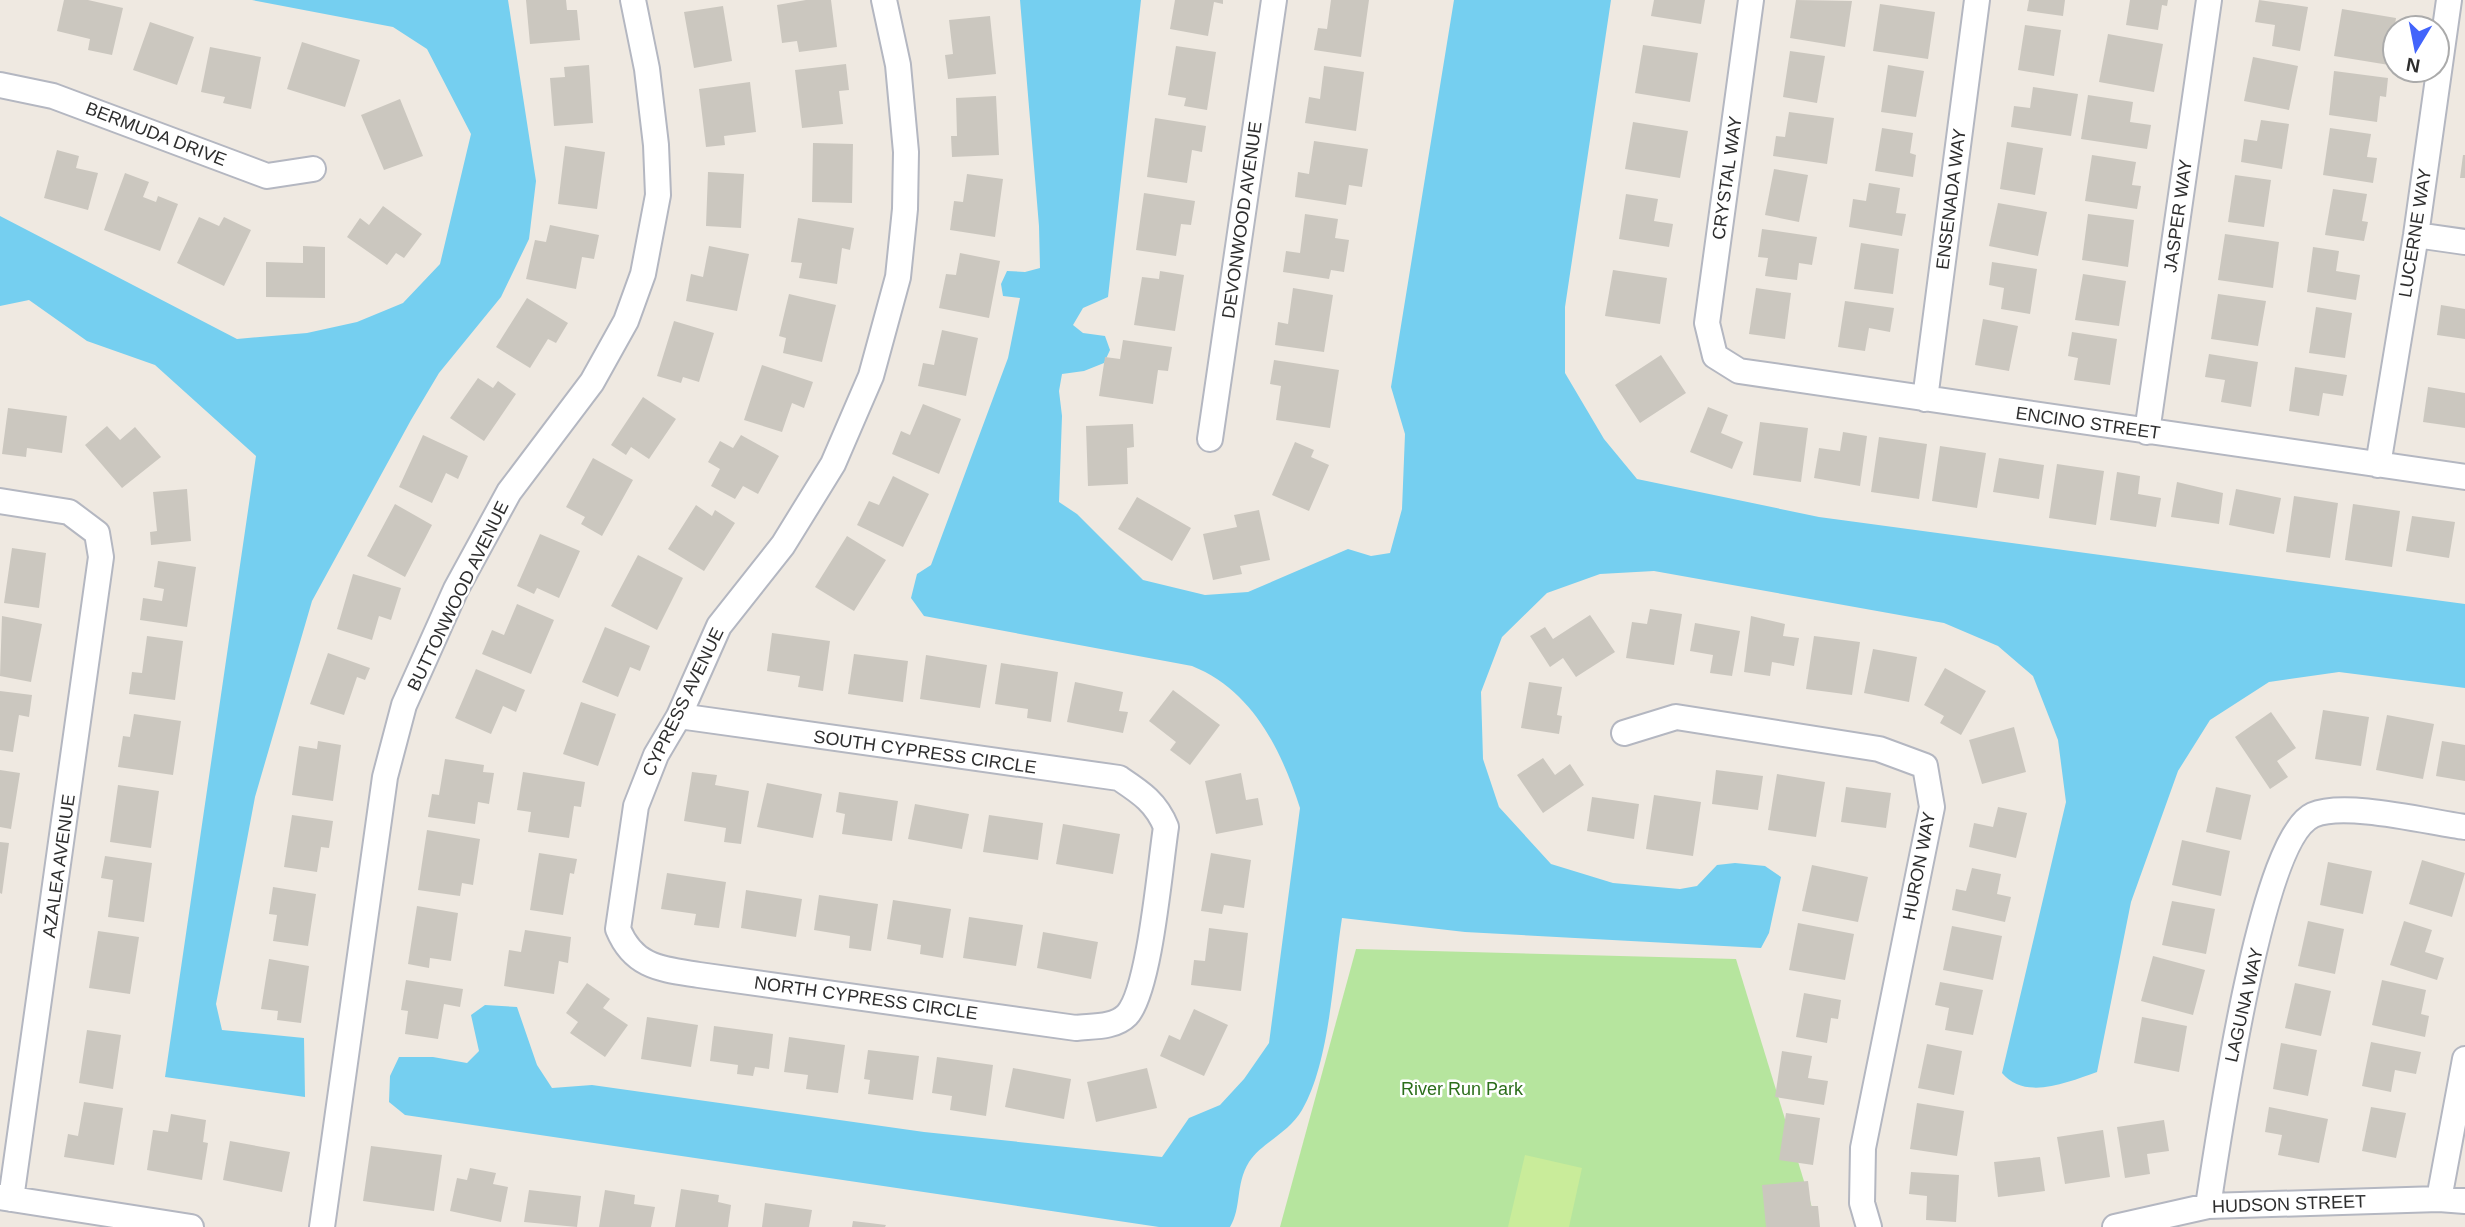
<svg xmlns="http://www.w3.org/2000/svg" width="2465" height="1227" font-family="Arial,sans-serif">
  <rect width="100%" height="100%" fill="#efe9e1"/>
  <path fill="#b6e59e" d="M1356,949L1736,959L1818,1227H1280Z"/>
  <path fill="#c9ec9a" d="M1525,1155L1582,1168L1569,1227H1508Z"/>
  <path fill="#75cff0" d="M252,0H508L536,181L529,239L501,297L439,373L411,420L312,601L255,797L216,1004L222,1030L304,1038L305,1097L165,1077L256,456L155,365L87,341L29,300L0,306V216L237,339L307,333L357,322L403,303L440,264L471,134L427,49L393,27Z
    M1020,0H1141L1108,297L1083,308L1073,325L1083,333L1105,336L1110,350L1104,363L1084,371L1062,374L1059,391L1062,416L1059,502L1077,514L1143,580L1205,595L1248,592L1348,549L1371,556L1390,553L1402,509L1405,434L1391,387L1454,0H1611L1565,307V373L1604,439L1637,479L1819,517L2465,604V688L2339,672L2269,682L2210,720L2178,771L2131,902L2097,1072C2068,1082 2025,1101 2002,1073L2066,802L2058,740L2033,676L1998,646L1944,623L1654,571L1600,574L1547,593L1502,637L1481,692L1483,759L1499,807L1551,864L1613,883L1680,889L1697,886L1717,865L1735,863L1765,866L1781,877L1769,933L1761,948L1465,932L1342,918C1333,975 1330,1062 1302,1110C1288,1134 1261,1143 1249,1162C1235,1185 1242,1207 1230,1227H1159L405,1115L389,1102L390,1076L399,1057H433L467,1063L479,1051L471,1015L485,1005L517,1007L537,1065L552,1088L592,1085L924,1132L1162,1157L1189,1118L1220,1105L1244,1079L1269,1043L1300,808C1281,749 1252,690 1192,666L924,616L911,598L917,574L931,565L1008,358L1020,298L1003,296L1001,284L1007,271L1025,272L1040,268L1039,226Z"/>
  <path fill="#cbc7bf" d="M64,0H88L123,8L112,55L88,50L90,39L57,31Z
    M526,0H566L567,10H577L580,40L530,44Z
    M806,0H831L837,47L799,52L797,41L782,43L777,5Z
    M1175,0H1223V4L1214,2L1208,36L1170,29Z
    M1331,0H1369L1361,57L1314,50L1318,28L1327,29Z
    M1654,0H1705L1701,24L1651,16Z
    M1796,0L1852,1L1845,47L1790,38Z
    M2029,0H2065L2063,16L2027,11Z
    M2130,0H2168L2167,6L2162,5L2158,30L2126,25Z
    M2259,0L2308,7L2300,51L2272,46L2275,25L2255,22Z
    M1880,4L1935,12L1928,59L1873,51Z
    M723,6L732,61L694,68L684,12Z
    M2342,9L2396,18L2389,65L2334,56Z
    M990,16L996,74L948,79L945,55L953,54L949,20Z
    M150,22L194,37L177,85L133,70Z
    M2025,25L2061,30L2054,76L2018,70Z
    M2108,34L2163,44L2154,92L2099,82Z
    M302,42L360,60L345,107L287,89Z
    M1643,45L1698,53L1690,102L1635,93Z
    M1176,46L1216,52L1207,110L1184,106L1186,98L1168,95Z
    M210,47L261,57L251,109L223,103L225,97L201,92Z
    M1790,51L1825,56L1817,103L1783,97Z
    M2253,57L2298,66L2289,110L2244,101Z
    M846,64L849,90L839,91L843,124L802,128L795,70Z
    M589,65L593,123L554,126L550,78L565,77L564,67Z
    M1888,65L1924,71L1916,117L1881,112Z
    M1324,66L1364,72L1356,131L1305,123L1309,97L1320,99Z
    M2334,71L2388,78L2386,97L2380,96L2377,122L2329,115Z
    M750,82L756,132L724,136L725,145L706,147L699,89Z
    M2033,87L2078,94L2071,136L2011,127L2014,106L2030,108Z
    M2088,95L2133,102L2130,122L2151,125L2147,149L2081,139Z
    M996,96L999,155L952,157L951,136H957L956,98Z
    M400,99L423,156L384,170L361,115Z
    M1789,112L1834,118L1827,164L1773,156L1776,136L1785,137Z
    M1155,118L1206,126L1202,152L1192,150L1187,183L1147,177Z
    M2261,120L2289,124L2282,169L2241,162L2244,139L2257,141Z
    M1633,122L1688,131L1680,178L1625,169Z
    M1882,128L1913,133L1910,153L1916,155L1913,177L1875,171Z
    M2330,128L2371,134L2367,157L2377,158L2373,183L2323,175Z
    M1314,141L1368,149L1362,187L1349,185L1346,205L1295,197L1298,172L1309,174Z
    M2007,142L2043,148L2035,195L2000,189Z
    M813,143L853,144L852,203L812,202Z
    M565,146L605,152L597,209L558,204Z
    M57,150L79,156L76,168L98,173L88,210L44,198Z
    M2092,155L2136,162L2132,185L2141,186L2137,209L2085,201Z
    M2463,155H2465V178H2460Z
    M1774,169L1808,175L1799,222L1765,215Z
    M708,172L744,174L741,228L706,226Z
    M125,173L149,182L143,197L156,202L158,196L178,204L160,251L104,230Z
    M967,174L1003,179L995,237L950,230L954,201L963,202Z
    M2235,175L2271,180L2264,227L2228,222Z
    M1869,183L1900,188L1896,213L1906,214L1902,236L1849,227L1853,199L1866,201Z
    M2333,189L2367,194L2362,221L2368,222L2364,241L2325,235Z
    M1144,193L1195,201L1191,225L1181,224L1176,256L1136,250Z
    M1626,194L1658,199L1654,221L1673,224L1669,247L1619,239Z
    M1998,203L2047,212L2038,256L1989,246Z
    M383,206L422,234L404,258L396,253L387,265L347,237L360,218L369,225Z
    M1305,214L1338,219L1335,238L1349,240L1344,272L1331,270L1329,279L1283,272L1286,251L1300,253Z
    M2088,214L2134,220L2128,267L2082,260Z
    M199,217L219,226L224,217L251,230L224,286L177,263Z
    M798,218L854,228L850,250L842,248L837,284L799,278L802,263L791,262Z
    M550,225L599,235L594,259L582,257L576,289L526,279L535,240L546,242Z
    M1762,229L1817,237L1812,265L1799,263L1797,280L1765,276L1768,258L1758,257Z
    M2225,234L2279,242L2273,288L2218,280Z
    M1861,243L1899,249L1893,294L1854,289Z
    M303,246L325,247V298L266,297V262L303,263Z
    M709,246L749,254L737,311L686,301L691,274L703,277Z
    M2313,247L2339,251L2336,271L2360,275L2356,300L2307,292Z
    M960,253L1000,261L989,318L939,308L946,274L956,275Z
    M1992,262L2037,269L2030,314L2001,309L2004,288L1989,285Z
    M1613,270L1667,278L1660,324L1605,316Z
    M1160,271L1184,275L1175,331L1134,325L1142,277L1159,279Z
    M2083,274L2126,281L2119,326L2075,320Z
    M1293,288L1333,295L1324,352L1275,345L1278,322L1288,324Z
    M1756,288L1791,293L1785,339L1749,334Z
    M789,294L836,305L822,362L783,353L786,338L779,336Z
    M2218,294L2266,301L2258,346L2211,339Z
    M527,298L568,323L556,343L548,339L530,368L496,347Z
    M1845,301L1894,308L1890,332L1869,328L1865,351L1838,347Z
    M2441,305L2465,309V339L2437,335Z
    M2316,307L2352,313L2345,358L2309,353Z
    M1983,319L2018,326L2009,371L1975,365Z
    M674,321L714,333L699,382L683,377L681,383L657,376Z
    M942,330L978,338L966,396L918,386L923,363L934,365Z
    M2072,332L2117,339L2110,385L2074,380L2078,358L2068,356Z
    M1123,340L1172,347L1168,371L1158,370L1153,404L1099,396L1105,357L1120,359Z
    M2209,354L2258,362L2251,407L2221,402L2225,380L2205,377Z
    M1661,355L1686,393L1640,423L1615,385Z
    M1274,360L1339,370L1330,428L1276,420L1281,386L1270,384Z
    M762,365L813,382L804,408L792,403L782,432L744,420Z
    M2295,367L2347,375L2343,396L2323,393L2319,416L2289,411Z
    M478,378L493,388L498,381L516,394L484,441L450,418Z
    M2428,387L2465,393V428L2423,422Z
    M643,397L676,419L649,459L631,447L626,455L611,445Z
    M923,404L961,419L939,474L892,454L901,431L910,435Z
    M1708,407L1728,415L1721,433L1743,442L1732,469L1690,452Z
    M8,408L67,416L62,453L27,448L26,457L2,454Z
    M1760,422L1808,428L1801,482L1753,475Z
    M1133,424L1134,447L1127,448L1128,484L1088,486L1086,426Z
    M107,426L120,440L135,427L161,457L122,488L85,445Z
    M1843,432L1867,436L1860,486L1814,478L1819,448L1840,451Z
    M423,435L468,456L458,479L446,473L432,503L399,487Z
    M741,435L779,456L758,494L743,486L735,499L711,486L720,469L708,462L720,441L733,448Z
    M1879,437L1927,444L1919,499L1871,492Z
    M1295,442L1314,450L1311,457L1329,465L1309,511L1272,495Z
    M1940,446L1986,453L1977,508L1932,501Z
    M593,458L633,480L602,536L581,524L585,517L566,507Z
    M1999,458L2044,465L2039,499L1993,492Z
    M2057,464L2104,471L2096,525L2049,518Z
    M2117,472L2140,476L2138,494L2161,498L2156,527L2110,520Z
    M893,476L929,494L903,547L857,525L869,501L879,505Z
    M2177,482L2223,493L2219,524L2171,517Z
    M187,489L191,541L151,545L150,532L157,531L153,492Z
    M2236,489L2281,498L2274,534L2229,525Z
    M2294,496L2338,503L2330,558L2286,552Z
    M1137,497L1191,528L1172,561L1118,529Z
    M395,504L432,525L405,577L367,556Z
    M2353,504L2400,511L2392,567L2345,560Z
    M696,505L712,516L715,510L735,523L704,571L668,549Z
    M1259,510L1270,560L1240,566L1242,574L1213,580L1203,534L1237,527L1234,515Z
    M2412,516L2455,522L2449,558L2406,551Z
    M540,534L580,551L559,598L537,588L534,594L517,586Z
    M847,536L886,560L854,611L815,587Z
    M12,548L46,553L39,608L4,603Z
    M638,555L683,578L657,630L611,606Z
    M158,561L196,567L187,627L140,620L143,598L162,601L164,589L154,587Z
    M353,574L401,588L391,620L379,616L372,640L337,629Z
    M517,604L554,620L531,674L482,654L492,630L504,635Z
    M1650,609L1682,614L1674,665L1626,658L1632,622L1647,624Z
    M1590,615L1615,652L1576,677L1563,658L1550,667L1530,636L1545,627L1553,639Z
    M2,616L42,624L31,682L0,676Z
    M1751,616L1785,624L1783,636L1799,638L1794,666L1772,662L1770,676L1744,672Z
    M1695,623L1740,631L1732,676L1710,673L1713,655L1690,651Z
    M605,627L650,646L640,671L630,667L618,697L582,682Z
    M772,633L830,641L823,691L798,687L800,676L767,671Z
    M147,636L183,641L175,700L129,694L132,672L142,673Z
    M1814,636L1860,642L1852,695L1806,689Z
    M1873,649L1917,657L1909,702L1864,693Z
    M328,653L370,668L365,680L357,677L344,715L310,704Z
    M854,654L908,661L903,702L848,694Z
    M926,655L987,665L980,708L920,699Z
    M1001,663L1058,672L1051,722L1027,718L1028,709L995,704Z
    M1945,668L1986,691L1961,735L1940,723L1944,716L1924,705Z
    M476,669L525,690L516,712L503,706L491,734L455,718Z
    M1075,682L1123,692L1119,711L1128,712L1123,733L1067,722Z
    M1529,682L1562,687L1557,715L1562,716L1559,734L1521,728Z
    M1173,690L1220,725L1190,765L1170,750L1176,742L1149,721Z
    M0,691L32,695L29,717L19,715L13,752L0,750Z
    M581,702L616,714L598,766L563,754Z
    M2323,710L2369,717L2361,766L2315,759Z
    M2271,712L2296,748L2277,761L2288,777L2270,789L2235,737Z
    M134,714L181,721L173,775L118,767L123,736L130,737Z
    M2387,715L2434,724L2423,779L2376,770Z
    M2014,727L2026,772L1982,784L1969,740Z
    M318,741L341,745L333,801L292,795L299,746L317,749Z
    M2442,741L2465,745V781L2436,776Z
    M1543,758L1555,775L1570,764L1584,785L1543,813L1517,775Z
    M445,759L484,765L483,772L494,773L489,804L478,802L475,824L428,817L432,794L439,795Z
    M0,770L20,773L11,829L0,827Z
    M1716,770L1763,776L1758,810L1712,804Z
    M523,772L585,782L581,807L574,806L569,838L528,832L531,812L517,810Z
    M692,772L717,775L715,785L749,791L741,844L724,842L726,828L684,821Z
    M1241,773L1246,800L1258,798L1263,825L1216,834L1205,781Z
    M1777,774L1825,782L1816,837L1768,830Z
    M767,783L822,794L813,838L757,827Z
    M118,785L159,791L151,848L110,842Z
    M1846,787L1891,793L1886,828L1841,822Z
    M2216,787L2251,795L2241,840L2206,832Z
    M839,792L898,801L892,841L842,834L845,814L836,812Z
    M1654,795L1701,802L1693,856L1646,849Z
    M1592,797L1639,804L1634,839L1587,831Z
    M915,804L969,814L962,849L908,839Z
    M1998,807L2027,813L2016,858L1969,847L1974,823L1993,827Z
    M292,815L333,821L329,848L321,847L317,872L284,867Z
    M989,815L1043,823L1038,860L983,852Z
    M1063,824L1120,834L1113,874L1056,864Z
    M427,830L480,839L473,885L462,883L460,896L418,890Z
    M2182,840L2230,851L2221,896L2172,885Z
    M0,842L9,843L2,894L0,893Z
    M539,853L577,859L574,874L570,873L563,915L530,910Z
    M1211,853L1251,860L1244,908L1224,905L1222,914L1201,911Z
    M105,856L152,863L144,922L108,917L113,880L101,878Z
    M2422,860L2465,873L2452,917L2409,904Z
    M2328,862L2372,871L2363,914L2320,905Z
    M1812,865L1868,877L1858,922L1802,911Z
    M1972,868L2001,874L1997,894L2011,897L2005,922L1952,910L1956,889L1966,891Z
    M667,873L726,882L719,928L694,925L696,914L661,909Z
    M273,887L316,894L308,946L273,941L277,915L269,914Z
    M746,890L802,899L796,937L741,928Z
    M819,895L878,904L871,951L849,948L850,936L814,930Z
    M893,900L951,909L943,958L920,954L921,945L887,939Z
    M2172,901L2215,909L2206,954L2162,945Z
    M417,906L458,913L451,961L430,958L429,968L408,964Z
    M969,917L1023,925L1016,966L963,958Z
    M2308,921L2344,929L2335,974L2298,966Z
    M2404,921L2432,930L2425,952L2444,958L2437,980L2390,965Z
    M1798,923L1854,934L1845,980L1789,970Z
    M1952,926L2002,936L1993,980L1943,970Z
    M1209,928L1248,933L1241,991L1191,985L1194,960L1205,961Z
    M525,930L571,937L568,963L559,961L554,994L504,986L509,950L521,952Z
    M98,931L139,937L130,994L89,988Z
    M1043,932L1098,942L1091,979L1037,968Z
    M2153,956L2205,970L2193,1015L2141,1001Z
    M269,959L309,966L301,1023L277,1020L278,1011L261,1009Z
    M406,980L463,989L460,1007L444,1004L438,1039L405,1034L408,1011L401,1010Z
    M2382,980L2426,990L2421,1014L2429,1016L2425,1037L2372,1025Z
    M1940,982L1983,990L1973,1035L1945,1030L1949,1008L1935,1005Z
    M587,983L610,999L603,1008L628,1025L605,1057L570,1033L578,1022L566,1013Z
    M2295,983L2331,991L2321,1036L2285,1028Z
    M1804,993L1841,1000L1838,1019L1831,1018L1827,1043L1796,1037Z
    M1194,1009L1228,1025L1204,1076L1160,1056L1169,1035L1180,1040Z
    M647,1017L698,1025L691,1067L641,1059Z
    M2142,1017L2187,1026L2179,1072L2134,1063Z
    M714,1026L773,1034L769,1069L755,1067L753,1076L737,1074L738,1065L710,1061Z
    M87,1030L121,1035L113,1089L79,1083Z
    M789,1037L845,1045L838,1093L806,1089L808,1075L784,1072Z
    M2371,1042L2421,1052L2416,1074L2395,1070L2391,1092L2362,1086Z
    M2281,1043L2317,1050L2308,1096L2273,1089Z
    M1927,1044L1962,1051L1954,1095L1918,1088Z
    M868,1050L919,1056L913,1100L868,1094L870,1080L864,1079Z
    M1782,1051L1812,1056L1808,1078L1828,1081L1824,1105L1775,1097Z
    M937,1057L993,1065L986,1116L950,1110L952,1096L932,1093Z
    M1013,1068L1071,1079L1064,1119L1005,1107Z
    M1147,1068L1157,1108L1096,1122L1087,1082Z
    M84,1102L123,1108L114,1165L64,1157L68,1134L78,1136Z
    M1917,1103L1964,1111L1957,1156L1910,1149Z
    M2269,1107L2328,1119L2319,1163L2278,1155L2282,1135L2265,1132Z
    M2371,1107L2406,1113L2396,1158L2362,1151Z
    M1786,1113L1820,1118L1813,1165L1779,1160Z
    M171,1114L206,1120L203,1142L208,1143L202,1180L147,1170L153,1130L168,1132Z
    M2164,1120L2169,1151L2147,1154L2150,1174L2125,1178L2117,1127Z
    M2103,1130L2110,1177L2065,1184L2057,1137Z
    M230,1141L290,1152L282,1192L223,1180Z
    M371,1146L442,1155L434,1211L363,1201Z
    M2040,1157L2045,1191L1998,1197L1994,1162Z
    M470,1168L496,1173L493,1184L508,1187L501,1222L450,1211L457,1178L467,1180Z
    M1911,1172L1959,1175L1956,1222L1926,1220L1927,1196L1909,1194Z
    M1808,1181L1811,1206H1818L1820,1227H1766L1762,1185Z
    M681,1189L719,1195L718,1202L731,1205L728,1227H675Z
    M529,1190L581,1196L577,1227L524,1222Z
    M605,1190L635,1195L634,1204L655,1207L651,1227H599Z
    M765,1203L812,1210L809,1227H762Z
    M853,1221L886,1225L885,1227H852Z"/>
  <g fill="none" stroke-linecap="round" stroke-linejoin="round">
    <defs>
      <path id="minor" d="M1751,0L1707,323L1715,356L1739,371L2465,477
        M0,85L53,96L267,176L313,169
        M2416,235L2465,242
        M1925,399L1977,0
        M2147,432L2209,0
        M1210,439L1274,0
        M2378,465L2416,235L2449,0
        M0,501L69,512L97,533L101,557L11,1199
        M679,716L1119,778C1140,792 1156,802 1166,827C1160,865 1150,990 1127,1015C1114,1028 1092,1026 1076,1028L699,975C662,969 634,968 618,929L636,806L656,755L679,716L719,626L783,545L833,464L871,376L898,277L905,209L906,152L898,65L884,0
        M1624,733L1676,717L1879,749L1925,766L1932,807L1863,1148L1862,1203L1869,1227
        M0,1197L191,1227
        M2439,1199L2465,1059
        M2208,1206C2218,1143 2260,839 2313,815C2345,801 2428,822 2465,827
        M322,1227L385,777L404,705L456,589L509,492L592,382L626,321L643,274L658,195L656,145L647,69L633,0
        M2115,1227L2208,1206L2439,1199L2465,1201"/>
    </defs>
    <use href="#minor" stroke="#b4b7c1" stroke-width="28"/>
    <use href="#minor" stroke="#fff" stroke-width="24"/>
  </g>
  <g text-anchor="middle" dominant-baseline="central" stroke-width="5" stroke-linejoin="round" paint-order="stroke">
    <g font-size="18" fill="#2e2e2e" stroke="#fff">
      <text transform="translate(156 134) rotate(21)">BERMUDA DRIVE</text>
      <text transform="translate(1727 178) rotate(-82)">CRYSTAL WAY</text>
      <text transform="translate(1951 199) rotate(-83)">ENSENADA WAY</text>
      <text transform="translate(2178 216) rotate(-82)">JASPER WAY</text>
      <text transform="translate(1242 220) rotate(-82)">DEVONWOOD AVENUE</text>
      <text transform="translate(2415 233) rotate(-81)">LUCERNE WAY</text>
      <text transform="translate(2088 423) rotate(8)">ENCINO STREET</text>
      <text transform="translate(458 596) rotate(-64)">BUTTONWOOD AVENUE</text>
      <text transform="translate(683 702) rotate(-64)">CYPRESS AVENUE</text>
      <text transform="translate(925 752) rotate(8)">SOUTH CYPRESS CIRCLE</text>
      <text transform="translate(59 866) rotate(-82)">AZALEA AVENUE</text>
      <text transform="translate(1919 866) rotate(-79)">HURON WAY</text>
      <text transform="translate(866 998) rotate(8)">NORTH CYPRESS CIRCLE</text>
      <text transform="translate(2244 1005) rotate(-77)">LAGUNA WAY</text>
      <text transform="translate(2289 1204) rotate(-2)">HUDSON STREET</text>
    </g>
    <g font-size="18" fill="#2c6e1b" stroke="#fff">
      <text x="1462" y="1089">River Run Park</text>
    </g>
  </g>
  <g transform="translate(2416 49) rotate(190)"><circle r="33" fill="#ffffff" stroke="#ababab" stroke-width="2"/>
  <path d="M0-5L12 26L0 18L-12 26Z" fill="#4264fb"/>
  <text y="-10" font-size="19" font-weight="bold" text-anchor="middle" fill="#2e2e2e">N</text>
  </g>
</svg>
